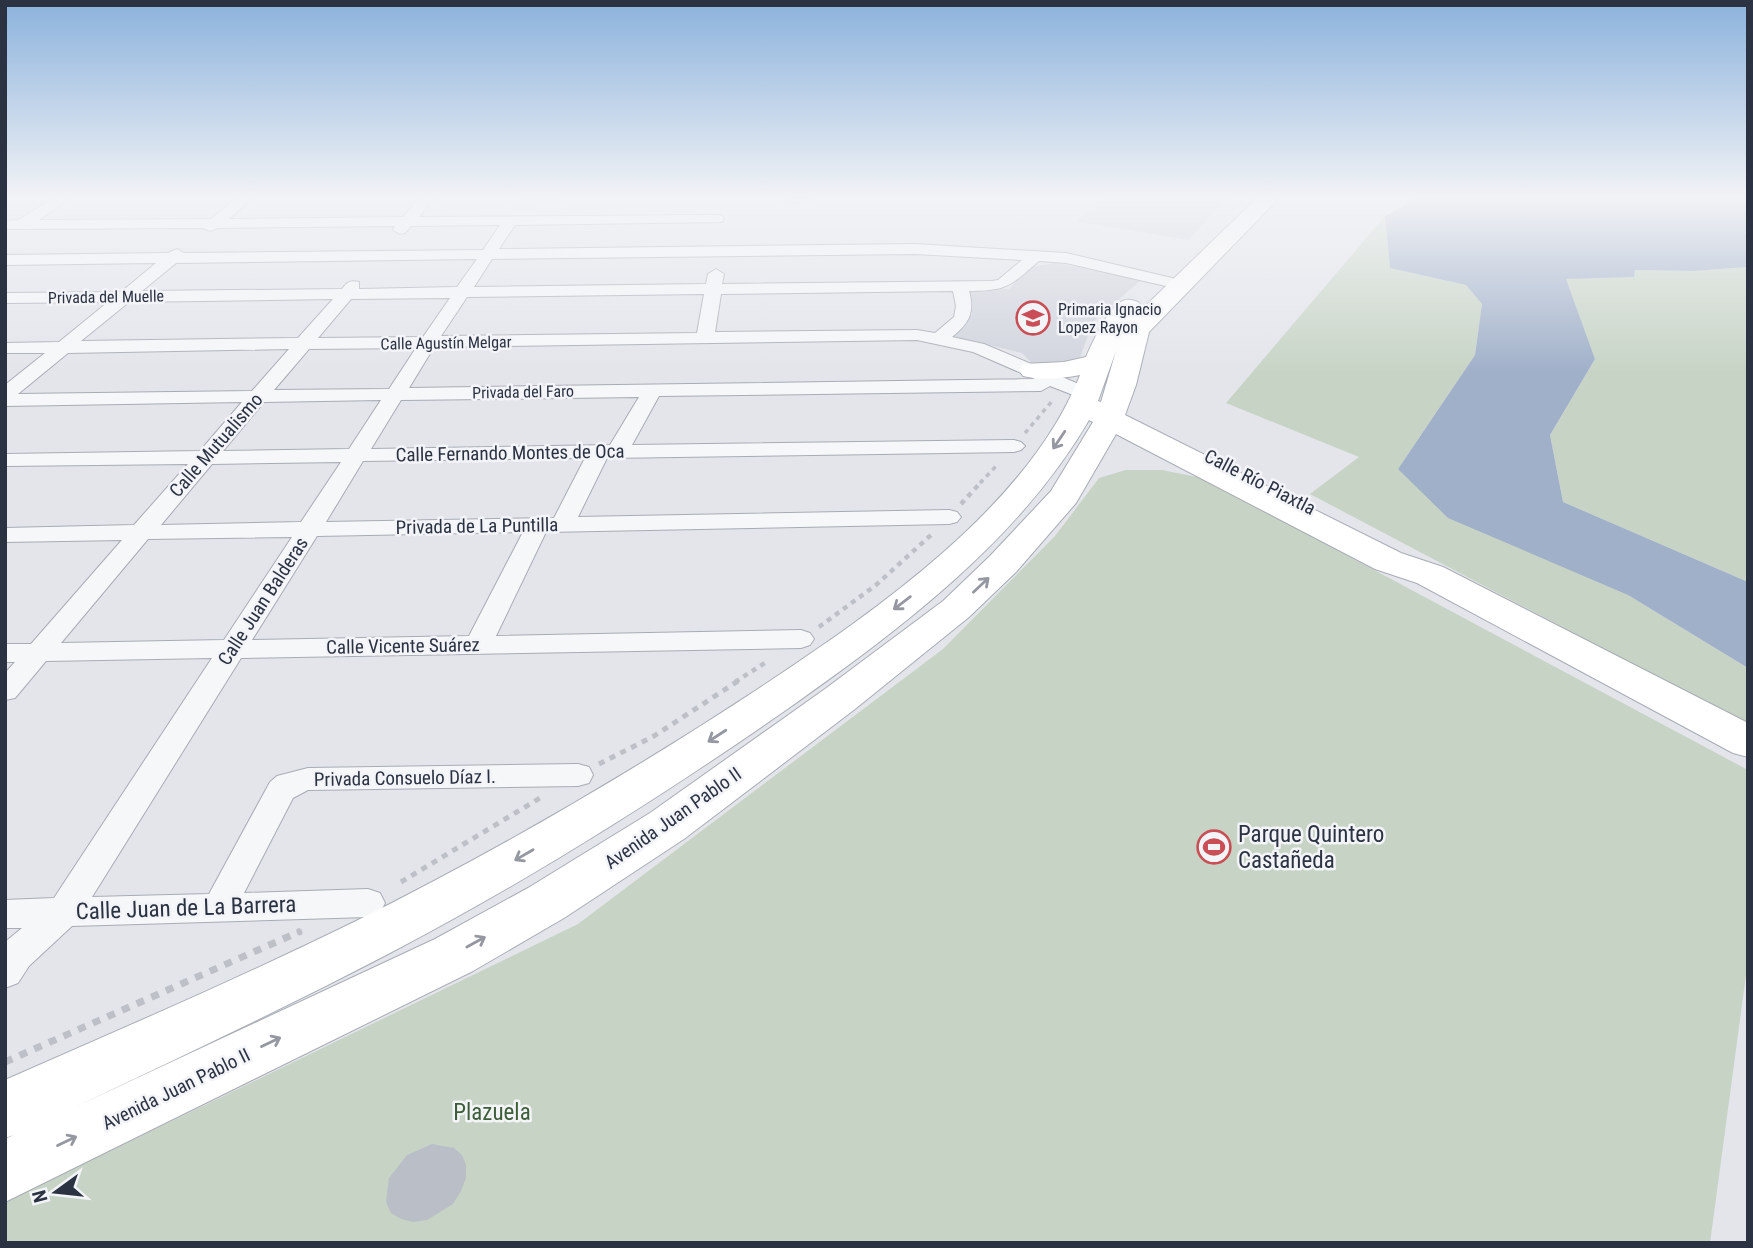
<svg xmlns="http://www.w3.org/2000/svg" width="1753" height="1248" font-family="'Roboto Condensed',sans-serif">
  <rect width="100%" height="100%" fill="#e3e5eb"/>
  <path fill="#d1d4dd" d="M1108,198H1227L1188,240L1077,221Z
    M1056,263L1141,280L1093,322L1079,360L1049,366L1033,364L1022,353L948,335L972,314L967,287L1009,289L1029,267Z"/>
  <path fill="#c7d4c5" d="M1385,216L1390,268L1466,285L1482,304L1475,355L1398,469L1628,595L1748,668V725L1310,494L1359,457L1226,403Z
    M1748,267V582L1563,502L1550,435L1595,359L1565,278L1634,277L1635,270L1693,271Z
    M1126,470H1162L1202,478L1748,770V960L1710,1243H5V1202L578,924L943,649L1055,536L1099,478Z"/>
  <path fill="#a0b0c9" d="M1417,198H1748V231L1745,232L1748,237V267L1693,271L1635,270L1634,277L1566,279L1595,359L1550,435L1563,502L1748,582V668L1628,595L1448,518L1398,469L1475,355L1482,304L1466,285L1390,268L1385,216Z"/>
  <path fill="#babec7" d="M790,198H812V199L794,205L782,201Z
    M432,1144L454,1148L462,1155L466,1165V1178L461,1191L453,1204L427,1220L413,1222L401,1219L391,1213L386,1202L389,1178L407,1155Z"/>
  <g fill="none" stroke-linecap="round" stroke-linejoin="round">
    <defs>
      <path id="street" d="M54,198H71L39,220L211,219L236,198H252L229,219L403,217L419,198H434L419,217L717,215L722,216L724,219L722,222L515,225L499,249L915,244L1066,253L1189,282L1191,285L1183,290L1066,263L1039,261C1011,285 1008,291 969,291C975,313 969,323 952,337L984,344L1093,390L1096,394L1086,400L1050,386L1041,391L659,396L632,445L1014,440L1021,442L1025,446L1021,450L1014,452L607,458L578,517L949,510L957,512L961,517L957,522L949,524L546,532L496,636L801,630L810,633L814,639L810,645L801,648L241,658L92,897L209,894L270,782L277,776L308,768L578,764L589,767L593,775L589,783L578,786L308,790L293,798L244,893L368,889L380,893L385,903L380,913L368,917L72,926L29,966L18,983L5,988V942L22,928H5V900L54,898L212,658L46,661L15,698L5,700V673L15,662H5V644H31L122,540L5,542V528L134,525L188,464L5,466V454L200,451L242,402L5,406V385L45,353H5V343L59,342L108,302L5,303V293L121,292L156,263L5,265V255L168,253L177,249L184,253L483,250L500,225L411,226L405,233L400,234L393,230L395,226L218,228L210,231L203,228L5,229V221L18,220ZM915,254L1022,260L998,280L992,281L722,284L724,274L716,269L708,274L706,284L474,287L492,259ZM477,259L457,287L359,289V282C350,280 347,282 342,289L142,291L176,263ZM953,291L956,306L954,317L935,333L917,330L715,332L721,294ZM704,294L697,333L441,336L467,297ZM450,298L423,337L318,338L351,299ZM333,299L298,338L81,341L129,302ZM917,340L973,352L1035,379L409,388L434,347ZM416,348L389,389L274,390L309,349ZM289,349L252,391L18,394L68,353ZM639,397L610,445L371,449L401,400ZM381,400L349,449L223,451L264,402ZM585,458L554,518L326,522L363,461ZM341,462L301,522L161,525L212,464ZM523,532L469,636L252,640L317,536ZM292,537L224,640L61,643L148,539Z"/>
      <path id="secondary" d="M1257,198H1279L1149,332L1136,385L1125,415L1401,553L1443,567L1748,723V757L1733,753L1417,583L1375,569L1116,434L1076,503L1016,572L969,617L855,709L684,839L564,918L473,971L5,1202V1139L14,1135L5,1138V1080C121,1029 238,979 352,923C493,853 629,774 761,687C874,612 1029,506 1080,375C1061,379 1042,380 1023,376L1019,370L1023,364L1064,362L1086,357C1092,343 1107,310 1121,302C1126,298 1133,300 1138,302L1142,307L1133,318ZM1116,351L1101,402L1098,401ZM1089,420L1093,422L1051,491L990,556L943,601L825,689L650,813L528,888L435,939L75,1107C180,1057 285,1008 388,954C526,882 658,799 786,710C899,630 1018,542 1089,420Z"/>
    </defs>
    <use href="#street" stroke="#a8acb5" stroke-width="2"/>
    <use href="#secondary" stroke="#a8acb5" stroke-width="2"/>
    <path stroke="#bdc0c6" stroke-width="2.5" stroke-dasharray="3.5 3.5" stroke-linecap="butt" d="M524,198L562,201"/>
    <path stroke="#bdc0c6" stroke-width="3.5" stroke-dasharray="4.5 4.5" stroke-linecap="butt" d="M1025,433L1053,400
      M980,483L998,464"/>
    <path stroke="#bdc0c6" stroke-width="4.5" stroke-dasharray="5 5" stroke-linecap="butt" d="M961,504L982,481
      M819,627L876,585L931,535
      M735,682L768,661"/>
    <path stroke="#bdc0c6" stroke-width="5" stroke-dasharray="6 6" stroke-linecap="butt" d="M599,764L654,736L738,681
      M401,882L540,798
      M297,933L302,931"/>
    <path stroke="#bdc0c6" stroke-width="7" stroke-dasharray="8 8" stroke-linecap="butt" d="M5,1062L301,931"/>
    <use href="#street" fill="#f6f7f9" fill-rule="evenodd"/>
    <use href="#secondary" fill="#fff" fill-rule="evenodd"/>
  </g>
  <defs><path id="oneway-shaft" d="M-6 0H5M1.5-3L5.5 0L1.5 3" fill="none" stroke-width="1.6" stroke-linecap="round" stroke-linejoin="round" transform="scale(1.75)"/></defs>
  <g stroke="#9598a0">
    <use href="#oneway-shaft" transform="translate(1059 440) rotate(124)"/>
    <use href="#oneway-shaft" transform="translate(981 585) rotate(-43)"/>
    <use href="#oneway-shaft" transform="translate(902 603) rotate(143)"/>
    <use href="#oneway-shaft" transform="translate(717 736) rotate(147)"/>
    <use href="#oneway-shaft" transform="translate(524 855) rotate(150)"/>
    <use href="#oneway-shaft" transform="translate(476 942) rotate(-29)"/>
    <use href="#oneway-shaft" transform="translate(271 1042) rotate(-26)"/>
    <use href="#oneway-shaft" transform="translate(67 1141) rotate(-26)"/>
  </g>
  <linearGradient id="sky" x2="0" y2="1"><stop stop-color="#8bb2dc"/><stop offset="0.53" stop-color="#f2f3f6"/><stop offset="1" stop-color="#f2f3f6" stop-opacity="0"/></linearGradient>
  <rect width="1753" height="373" fill="url(#sky)"/>
  <defs>
    <symbol id="school-ring" viewBox="-11 -11 22 22"><circle r="9.5" fill="#f3f4f8" stroke="#ca4e55" stroke-width="1.5"/><path d="M0-5L7-2L0 1L-7-2ZM-4 1L0 2.5L4 1V4Q0 6-4 4Z" fill="#ca4e55"/></symbol>
    <symbol id="stadium-ring" viewBox="-11 -11 22 22"><circle r="9.5" fill="#f3f4f8" stroke="#ca4e55" stroke-width="1.5"/><path d="M0-5a6.5 5 0 1 0 0 10a6.5 5 0 1 0 0-10ZM-3.5-1.8h7v3.6h-7Z" fill="#ca4e55"/></symbol>
  </defs>
  <g fill-rule="evenodd">
    <use href="#school-ring" x="1014" y="299" width="38" height="38"/>
    <use href="#stadium-ring" x="1195" y="828" width="38" height="38"/>
  </g>
  <g text-anchor="middle" dominant-baseline="central" stroke-width="5" stroke-linejoin="round" paint-order="stroke">
    <g font-size="16" fill="#2b3242" stroke="#f3f4f8">
      <text transform="translate(106 297) rotate(-1)">Privada del Muelle</text>
      <text transform="translate(446 343) rotate(-1)">Calle Agustín Melgar</text>
      <text transform="translate(523 392) rotate(-1)">Privada del Faro</text>
    </g>
    <g font-size="16" fill="#2b3242" stroke="#f3f4f8" text-anchor="start">
      <text x="1058" y="309">Primaria Ignacio<tspan x="1058" dy="18">Lopez Rayon</tspan></text>
    </g>
    <g font-size="19" fill="#2b3242" stroke="#f3f4f8">
      <text transform="translate(216 445) rotate(-49)">Calle Mutualismo</text>
      <text transform="translate(510 453) rotate(-1)">Calle Fernando Montes de Oca</text>
      <text transform="translate(1260 482) rotate(27)">Calle Río Piaxtla</text>
      <text transform="translate(477 526) rotate(-1)">Privada de La Puntilla</text>
      <text transform="translate(263 601) rotate(-57)">Calle Juan Balderas</text>
      <text transform="translate(403 646) rotate(-1)">Calle Vicente Suárez</text>
      <text transform="translate(405 778) rotate(-1)">Privada Consuelo Díaz I.</text>
      <text transform="translate(673 818) rotate(-35)">Avenida Juan Pablo II</text>
      <text transform="translate(176 1089) rotate(-26)">Avenida Juan Pablo II</text>
    </g>
    <g font-size="23" fill="#2b3242" stroke="#f3f4f8" text-anchor="start">
      <text x="1238" y="834">Parque Quintero<tspan x="1238" dy="26">Castañeda</tspan></text>
    </g>
    <g font-size="23" fill="#2b3242" stroke="#f3f4f8">
      <text transform="translate(186 908) rotate(-2)">Calle Juan de La Barrera</text>
    </g>
    <g font-size="23" fill="#3d5e39" stroke="#f3f4f8">
      <text x="492" y="1112">Plazuela</text>
    </g>
  </g>
  <rect width="1753" height="1248" fill="none" stroke="#2b3242" stroke-width="14"/>
  <g transform="translate(56 1192) rotate(255)" stroke="#f3f4f8" stroke-width="5" paint-order="stroke">
  <path d="M0-5L12 26L0 18L-12 26Z" fill="#2b3242"/>
  <text y="-10" font-size="19" font-weight="bold" text-anchor="middle" fill="#2b3242">N</text>
  </g>
</svg>
